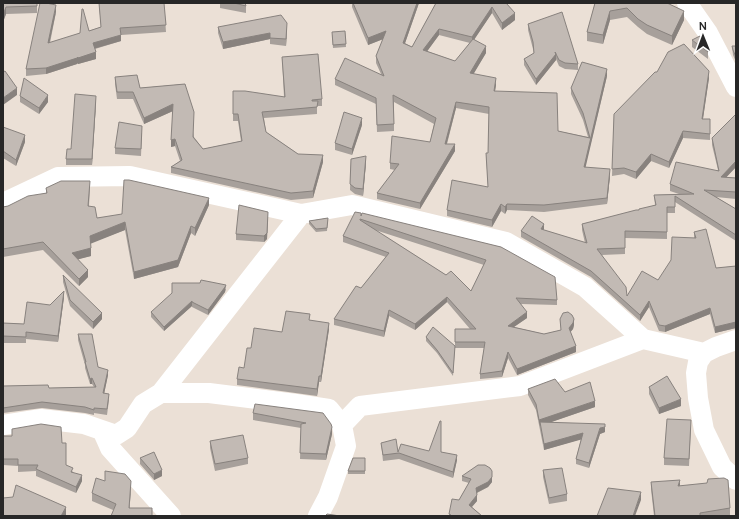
<svg xmlns="http://www.w3.org/2000/svg" width="739" height="519" font-family="Manrope,sans-serif">
  <rect width="100%" height="100%" fill="#ebe0d6"/>
  <g fill="none" stroke-linecap="round" stroke-linejoin="round">
    <path stroke="#fff" stroke-width="20" d="M687,3L708,33L736,87
      M3,203L5,202L58,177L130,176L301,214L352,205L506,242L585,287L643,339L704,353
      M736,340L716,347L704,353L698,362L696,373L698,398L704,430L722,467L736,480
      M161,393L301,214
      M3,425L41,419L84,424L116,435L127,428L143,404L161,393H209L296,404L329,409L342,425L346,446L328,497L318,516
      M342,425L360,406L520,386L643,339
      M102,430L110,448L171,516"/>
  </g>
  <path fill="#a7a09b" fill-rule="evenodd" d="M3,3H37V13L6,14L3,22Z
    M99,3H164L166,32L121,35V41L95,49L96,59L78,64V63L77,64L46,74L26,76V69L56,12L50,43L101,27Z
    M220,3H245L246,6V13L220,8Z
    M352,3H419L405,43L412,47L436,3H506L515,20L502,30L492,13L474,39L486,53L473,74L496,85L495,91L558,131L588,137L583,120L571,94V88L607,76L585,167L610,176L607,204L544,212L507,210L505,214L501,211L492,227L447,216V210L488,187L486,153H488L489,114L456,108L447,144L455,151L420,209L377,199V193L395,170L390,169V163L430,142L434,124L394,102V131L377,132L376,104L335,85V79L381,74L376,63V56L383,39L368,45L352,7ZM439,35L470,43L455,61L427,51Z
    M595,3H667L684,20L672,45L647,34L638,27L627,17L610,20L603,44L587,41V32Z
    M528,24L578,64V70L565,69L559,66L556,59V60L536,85L524,65V59L534,53L533,49L528,30Z
    M218,27L287,30L286,46L270,44V39L223,49L218,33Z
    M345,31L346,47L333,48L332,35Z
    M692,40L708,52V59L692,47Z
    M732,46H736V62L733,55Z
    M282,57L322,99V106H317V114L264,118L266,132L298,154L323,162L313,198L291,200L171,173V167L180,161L175,146L171,147L173,111L144,124L133,99H117L115,84V77L140,88L185,84L194,137L203,149L241,141L238,121H233V91L284,97Z
    M657,72L709,78L703,119H710V140L683,138L669,168L651,161L636,179L624,174L612,176L614,114Z
    M20,96L48,102L39,114L20,102Z
    M96,103L92,165H66V159Z
    M362,125L352,155L335,150V143Z
    M3,127L25,142L16,166L3,158Z
    M142,133L141,156L115,154V148Z
    M712,138L736,167L726,177L736,178V199L716,197L736,209V241L675,202V213H667V239L625,238V254L602,255L627,296L658,280L694,238V232L716,268L736,266V328L715,333L710,314L665,332L659,331L649,307L640,321L591,277L521,237V231L544,230L585,243L582,230V224L639,210L655,205L654,195L679,194L670,191V184L718,170L712,145Z
    M351,159L366,163L363,196L355,194L350,190Z
    M46,188H90L89,206L97,218L209,205L195,236L191,233L178,267L134,279L125,230L90,243L91,256L78,259L88,277L79,286L43,250L3,257V207L8,206L46,193Z
    M361,215L501,247L557,300V305L521,304L527,318L514,327L544,334L561,330L560,319L574,325L573,329L570,332L576,352L517,375L508,358L502,377L480,379V374L484,348H455L453,376L437,353L426,341V337L455,346V329H470L447,302L415,330L389,316L384,337L334,325V319L361,288L386,257L343,242V236ZM375,230L484,265L471,291L446,275Z
    M328,218L327,231L316,232L309,224V221Z
    M268,219L267,239L264,242L236,240V234Z
    M63,275L102,319L93,329L70,306L63,282Z
    M226,289L225,292L208,315L192,307V306L164,331L151,317V312Z
    M64,297L58,342L26,339V343H3V323L24,324L50,305Z
    M310,320L329,329L321,382H319L317,396L237,385V379L244,368L282,332Z
    M78,334L98,367L108,375L104,394L109,400L107,415L94,413V415L85,413L42,408L3,413V386L49,388L94,387L92,384H90L85,368V365L78,340Z
    M649,387L681,406L659,414L649,394Z
    M528,389L565,392L595,407L551,422L605,432L600,434L589,468L576,464V459L581,439L544,450L536,410L528,395Z
    M253,413H323L332,434L326,460L300,459L301,428L253,420Z
    M691,427L689,466L664,465V458Z
    M3,436L62,443L66,465L82,481L76,493L36,476V471L18,472V466L3,465Z
    M210,441L248,458V464L215,471L210,448Z
    M381,443L398,452L429,451L441,452L457,460L453,478L399,459L383,461Z
    M140,458L162,476L154,480L140,464Z
    M543,470L567,494V501L549,504L543,477Z
    M348,471H365V474H348Z
    M462,476L492,482L488,487L477,493V501L472,507L482,516H449V514L459,500L469,483L462,481Z
    M651,482L680,486L730,508V515L725,516H654L651,489Z
    M131,489L113,510L92,501V493Z"/>
  <path fill="#88827e" d="M417,3H419L403,49V43Z
    M56,5V12L48,49V43Z
    M6,7V14L3,22V15Z
    M492,7V13L472,43V37Z
    M610,11V20L603,44V35Z
    M684,11V20L672,45V36Z
    M515,13V20L502,30V23Z
    M287,23V30L286,46V39Z
    M439,29V35L423,57V50Z
    M386,31V38L368,45V38Z
    M270,33V39L223,49V42Z
    M121,35V41L93,49V43Z
    M486,46V53L470,80V73Z
    M96,52V59L78,64V63L77,64L46,74V68L78,57Z
    M556,54V60L536,85V79Z
    M607,69V76L584,174V167Z
    M709,71V78L702,125V119Z
    M496,78V85L494,97V91Z
    M17,88V95L3,105V98Z
    M48,95V102L39,114V108Z
    M96,96V103L92,165V159Z
    M456,102V108L445,150V144Z
    M173,104V111L144,124V118Z
    M362,118V125L352,155V149Z
    M683,131V138L669,168V162Z
    M25,135V142L16,166V160Z
    M175,139V146L171,147V140Z
    M455,144V151L420,209V203Z
    M651,154V161L636,179V172Z
    M323,155V162L313,198V191Z
    M366,156V163L363,196V189Z
    M736,161V167L721,183V177Z
    M610,169V176L607,204V198Z
    M209,198V205L195,236V228Z
    M501,204V211L492,227V220Z
    M507,204V210L505,214V207Z
    M268,212L267,239L264,242V236Z
    M125,222V230L90,244V236Z
    M544,224V230L541,229Z
    M191,226V233L178,267L134,279V272Z
    M91,248V256L72,261V253Z
    M88,270V277L79,286V279Z
    M226,285L225,292L208,315V310Z
    M64,291V297L58,342V336Z
    M447,297V302L415,330V324Z
    M192,301V306L164,331V327Z
    M649,301V307L640,321V315Z
    M710,308V314L665,332V326Z
    M389,310V316L384,337V331Z
    M527,312V318L508,331V326Z
    M102,313V319L93,329V322Z
    M574,319V325L573,329L569,334V328Z
    M736,322V328L715,333V327Z
    M329,323V329L321,382V376Z
    M576,346V352L517,375V369Z
    M508,352V358L502,377V371Z
    M108,370V375L103,399V393Z
    M319,376V382L317,396V389Z
    M92,378V384H90V379Z
    M681,399V406L659,414V408Z
    M595,401V407L540,426V422L539,426V420Z
    M332,427V434L326,460V454Z
    M605,427V432L600,434L589,468V463L600,428Z
    M583,433V439L544,450V444Z
    M457,455V460L453,478V472Z
    M162,470V476L154,480V474Z
    M82,475V481L76,493V487Z
    M492,477V482L488,487L476,493V488Z
    M680,480V487L678,486Z
    M131,481V489L129,516V508Z
    M641,492V500L635,516H633Z
    M477,495V501L469,510V505Z
    M66,507V515L65,516H61Z"/>
  <path fill="#c2bab4" stroke="#88827e" fill-rule="evenodd" d="M3,3H37V6L6,7L3,15Z
    M40,3H46L56,5L48,43L80,33L82,9H83L89,31L101,27L99,3H164L166,25L120,28L121,35L93,43L96,52L78,58V57L77,58L46,68L26,69Z
    M234,3H245L246,6Z
    M353,3H417L403,43L412,47L436,3H506L515,13L502,23L492,7L472,37L439,29L423,50L455,61L473,39L486,46L470,73L496,78L494,91L557,93L558,131L590,138L583,113L571,88L582,62L607,69L584,167L610,169L607,198L544,205L507,204L505,207L501,204L492,220L447,210L452,180L488,187L486,153H488L489,107L456,102L445,144H455L420,203L377,193L399,164L390,163L392,136L430,142L436,118L393,95L394,124L377,125L376,98L335,79L345,58L384,76L376,56L386,31L368,38Z
    M595,3H667L684,11L672,36L647,25L638,19L627,8L610,11L603,35L587,32Z
    M562,12L578,64L565,63L559,60L555,52L556,54L536,79L524,59L534,53L533,42L528,24Z
    M281,15L287,23L286,39L270,38V33L223,42L218,27Z
    M345,31L346,44L333,45L332,32Z
    M700,36L708,52L692,40Z
    M684,44L709,71L702,119H710V134L683,131L669,162L651,154L636,172L624,168L612,169L614,114L655,72H657L668,52Z
    M732,46H736V57L733,50Z
    M318,54L322,99L312,100V101H318L317,107L262,112L266,132L298,154L323,155L313,191L291,193L171,167L182,160L175,139L171,140L173,104L144,118L133,92H117L115,77L137,75L140,88L185,84L194,112L193,137L203,149L242,141L238,114H233V91H245L285,97L282,57Z
    M5,71L17,88L3,98V72Z
    M24,78L48,95L39,108L20,96Z
    M75,94L96,96L92,159H66L67,149H71Z
    M344,112L362,118L352,149L335,143Z
    M736,114V142H735L736,143V161L721,177L736,178V192L704,190L736,209V235L675,196V207H667V232L625,231V248L597,249L626,287L627,296L642,271L658,280L671,260L672,237L696,238L694,232L706,229L716,268L736,266V322L715,327L710,308L665,326L659,325L649,301L640,315L591,271L521,231L532,216L544,224L541,229L587,243L582,224L636,210H639V209L656,205L654,195L694,194L670,184L676,162L719,171L712,138Z
    M119,122L142,126L141,149L115,148Z
    M3,127L25,135L16,160L3,151Z
    M366,156L363,189L355,188L350,184L351,159Z
    M124,180H129L209,198L195,228L191,226L178,260L134,272L125,222L90,236L91,248L72,253L88,270L79,279L43,242L3,249V207L8,206L28,196L47,193L46,188L61,181H90L88,206L95,207L97,218L122,214Z
    M239,205L268,212L267,233L264,236L236,234Z
    M355,212L361,213V216L362,213L501,247L555,277L557,300L516,298L527,312L508,326L544,334L561,330L560,319L563,313L568,312L572,315L574,319L573,323L569,328L576,346L517,369L508,352L502,371L480,374L485,342H455V329H476L447,297L415,324L389,310L384,331L334,319L356,286L361,288L389,253L343,236ZM360,219L486,260L471,291L451,271L446,275L360,220Z
    M328,218L327,228L316,229L309,221Z
    M63,275L102,313L93,322L70,300Z
    M201,280L226,285L225,287L208,310L192,302V301L164,327L151,312L172,293V283H200Z
    M64,291L58,336L26,332V337L3,336V323L24,324L27,302L50,305Z
    M286,311L310,314L309,320L329,323L321,376H319L317,389L237,379L239,367L244,368L247,348H251L254,328L282,332Z
    M433,327L455,346L453,373L437,350L426,337Z
    M78,334H92L98,367L108,370L103,393L109,394L107,409L94,408V410L85,407L42,402L3,408V386L48,385L49,388L96,387L92,378L90,379L85,362H86Z
    M667,376L681,399L659,408L649,387Z
    M555,379L565,392L590,382L595,401L539,420L536,404L528,389Z
    M255,404L323,413L331,424L332,427L326,454L300,453L301,424L306,423L253,413Z
    M667,419L691,420L689,459L664,458Z
    M440,421H441V452L457,455L453,472L399,453L383,455L381,443L396,439L398,452L401,444L429,451Z
    M540,422L605,424V427L600,428L589,463L576,459L583,433L544,444Z
    M41,424L61,427L62,443H66V465L73,468L71,472L82,475L76,487L36,469L38,465H18V459H3V436H12V429Z
    M243,435L248,458L215,464L210,441Z
    M154,452L162,470L154,474L140,458Z
    M353,458H365V471H348Z
    M478,465H485L490,468L492,471V477L488,482L476,488L477,495L469,505L482,516H451V515L449,514L452,499L459,500L471,479L462,476Z
    M562,468L567,494L549,498L543,470Z
    M105,471L125,474L131,481L129,508H152V516H111L116,504L92,493L96,478L105,481Z
    M724,478L728,480L730,508L700,513V516H655L651,482L680,480L678,486L707,483L708,479Z
    M16,485L66,507L61,516H3V498L13,497Z
    M608,488L641,492L633,516H597Z
    M327,514L340,516H325Z"/>
  <rect width="739" height="519" fill="none" stroke="#272727" stroke-width="8"/>
  <g transform="translate(703 36) rotate(359)" stroke="#ffffff" stroke-width="3" paint-order="stroke">
  <path d="M0-3L7 15L0 10L-7 15Z" fill="#272727"/>
  <text y="-6" font-size="11" font-weight="bold" text-anchor="middle" fill="#272727">N</text>
  </g>
</svg>
